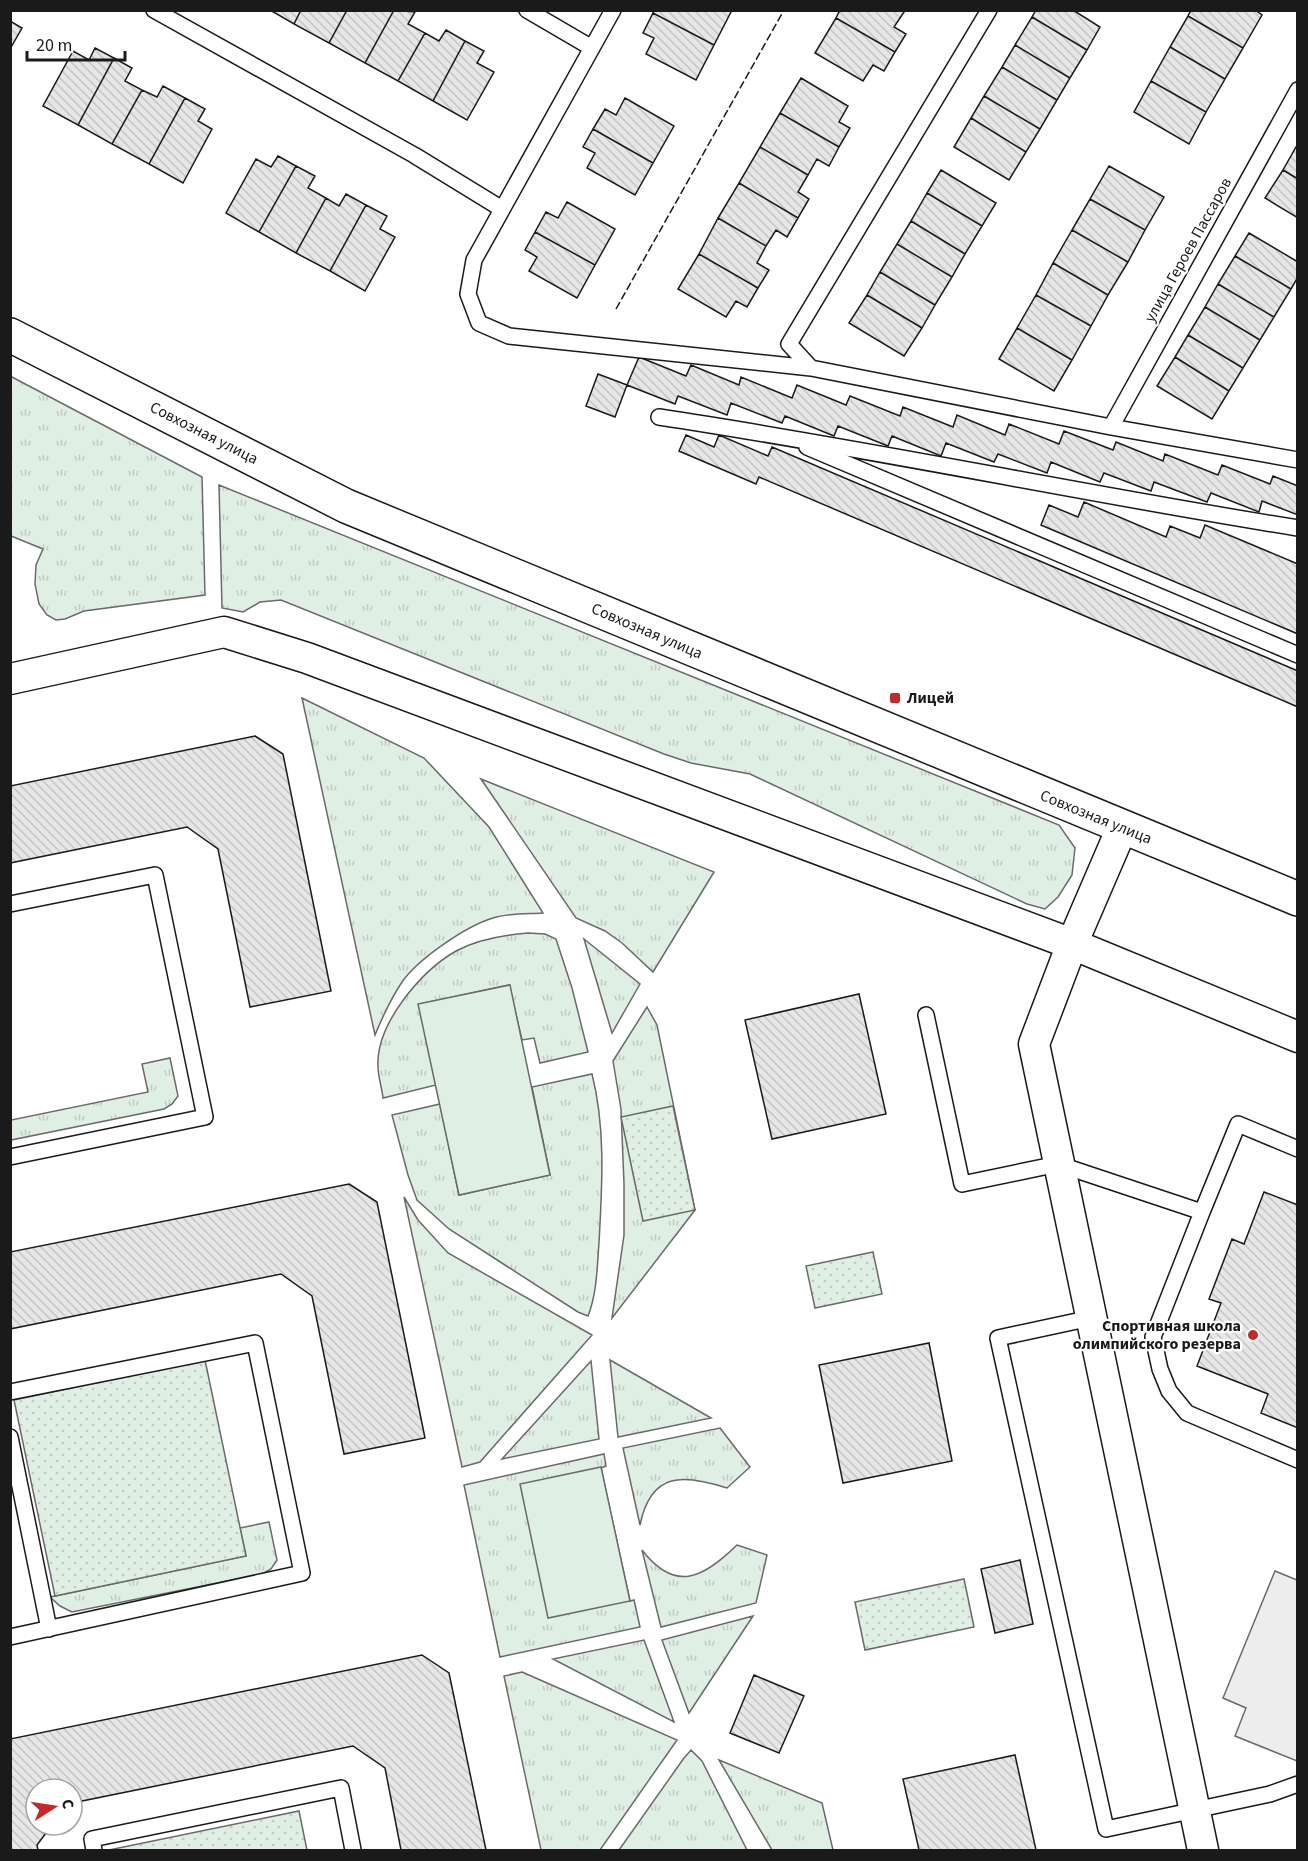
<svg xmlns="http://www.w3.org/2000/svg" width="1308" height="1861" font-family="'Source Sans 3',sans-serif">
  <defs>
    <pattern id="grass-tufts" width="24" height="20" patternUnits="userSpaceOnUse" patternTransform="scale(1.5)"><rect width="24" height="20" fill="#e0efe3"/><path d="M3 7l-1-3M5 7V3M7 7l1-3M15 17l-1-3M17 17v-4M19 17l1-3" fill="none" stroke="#c0ccc2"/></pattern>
    <pattern id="park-dots" width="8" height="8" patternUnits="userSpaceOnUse" patternTransform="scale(1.5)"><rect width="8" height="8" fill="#e0efe3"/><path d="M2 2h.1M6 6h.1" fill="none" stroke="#c0ccc2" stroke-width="1.8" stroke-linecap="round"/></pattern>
    <pattern id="building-back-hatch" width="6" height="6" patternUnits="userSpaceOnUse" patternTransform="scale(1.5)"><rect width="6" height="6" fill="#e6e6e6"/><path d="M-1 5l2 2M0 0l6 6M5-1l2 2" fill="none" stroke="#c5c5c5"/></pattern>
  </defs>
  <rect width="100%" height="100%" fill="#fff"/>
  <path fill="url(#grass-tufts)" stroke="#6a6a6a" stroke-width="1.5" d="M10,376L202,477L205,595L84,611L65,619L56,620L47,615L39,604L35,584L36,565L43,549L11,536Z
    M219,485L1059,825L1075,848L1072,875L1058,897L1045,909L1027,904L750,774L691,763L664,754L281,600L260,602L243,612L222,608Z
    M302,698L424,758L489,827L543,913C527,914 509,913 493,918C466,926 418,959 402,982C392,997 382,1018 375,1035Z
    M481,779L714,872L653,972L622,943L605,931L576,918Z
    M528,933L545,934L556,939L572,988L588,1052L540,1063L534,1038L522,1040L509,985L419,1004L436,1085L383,1098C382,1088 378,1077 378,1066C376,1024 421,971 456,951C478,939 503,935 528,933Z
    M584,939L640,984L612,1033Z
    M647,1007L657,1025L695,1210L612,1318L624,1235V1184L621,1109L613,1061Z
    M170,1058L178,1096L172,1104L164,1109L11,1140V1120L148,1092L142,1064Z
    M592,1074C606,1129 602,1187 599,1243C597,1268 597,1293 588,1316L578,1312L449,1229L417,1200L408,1175L392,1115L440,1104L459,1195L550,1175L532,1087Z
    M404,1197L418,1220L448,1253L592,1335L480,1462L462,1467Z
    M610,1360L711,1418L618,1437Z
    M591,1361L599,1439L502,1459Z
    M720,1428L750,1467L727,1488C684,1474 651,1471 640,1525L623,1448Z
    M604,1454L606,1466L601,1468L630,1601L634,1600L640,1627L500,1657L464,1485Z
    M269,1522L277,1560L271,1569L262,1574L72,1612L60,1606L50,1597L246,1556L240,1528Z
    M737,1545L767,1555L756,1603L661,1627L642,1550C676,1594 704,1577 737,1545Z
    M753,1616L689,1713L662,1640Z
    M644,1640L674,1722L553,1659Z
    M522,1672L677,1740L600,1850H541L504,1676Z
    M691,1750L702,1761L747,1850H619L684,1758Z
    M719,1760L822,1803L833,1850H772Z"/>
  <path fill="url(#park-dots)" stroke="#6a6a6a" stroke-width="1.5" d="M673,1106L695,1210L643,1221L621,1117Z
    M873,1252L882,1294L815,1308L806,1266Z
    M205,1360L246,1556L55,1596L14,1400Z
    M964,1579L974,1627L865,1650L855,1602Z
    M299,1811L307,1850H109Z"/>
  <path fill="#e0efe3" stroke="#6a6a6a" stroke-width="1.5" d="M510,985L550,1175L459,1195L418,1004Z
    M601,1467L630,1601L548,1618L520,1484Z"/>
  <path fill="#ededed" stroke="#6a6a6a" stroke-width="1.5" d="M1275,1571L1297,1580V1761L1235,1736L1246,1708L1223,1698Z"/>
  <path fill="url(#building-back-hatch)" stroke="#1a1a1a" stroke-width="1.5" d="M270,10H301L294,24Z
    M301,10H347L329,43L294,24Z
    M347,10H394L365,63L329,43Z
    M394,10L415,12L408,24L425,33L398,81L365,63Z
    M655,10H732L714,45L653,13Z
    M840,10H902L904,12L894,27L906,34L895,52L836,18Z
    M1036,10H1073L1100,27L1087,50L1032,17Z
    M1191,10H1255L1262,15L1243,48L1188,16Z
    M653,13L714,45L696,80L646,54L654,38L643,33Z
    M1188,16L1243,48L1225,79L1170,47Z
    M1032,17L1087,50L1070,78L1015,45Z
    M836,18L895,52L884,71L873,65L863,81L815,53Z
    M10,21L22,28L10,49Z
    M446,30L465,41L433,101L398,81L425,33L439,41Z
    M465,41L484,51L477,63L494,72L467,120L433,101Z
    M1015,45L1070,78L1057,100L1002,67Z
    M1170,47L1225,79L1206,112L1151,81Z
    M95,48L114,58L78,125L43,106L73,51L89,60Z
    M114,58L132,68L125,81L142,90L112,144L78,125Z
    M1002,67L1057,100L1040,129L984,96Z
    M801,78L848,106L839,122L850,128L839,147L780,113Z
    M1151,81L1206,112L1189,144L1134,112Z
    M163,86L185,98L149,164L112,144L142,90L157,97Z
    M984,96L1040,129L1026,152L971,118Z
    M185,98L205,109L198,121L212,129L183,183L149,164Z
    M625,98L674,126L653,163L593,129L605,109L616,115Z
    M780,113L839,147L829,166L817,159L808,175L760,147Z
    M971,118L1026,152L1009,180L954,147Z
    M593,129L653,163L635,195L587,168L595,153L583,147Z
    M760,147L808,175L798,192L809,199L798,218L739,183Z
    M1296,147L1298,148V179L1283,170Z
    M278,156L296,166L259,232L226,213L256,159L271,167Z
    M296,166L315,176L308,188L326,198L296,253L259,232Z
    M1109,166L1164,197L1145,230L1090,199Z
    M941,170L996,203L982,226L927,193Z
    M1283,170L1298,179V218L1265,198Z
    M739,183L798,218L787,237L776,230L766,246L718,218Z
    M927,193L982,226L965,254L911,221Z
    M346,194L366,205L330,271L296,253L326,198L339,206Z
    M1090,199L1145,230L1128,262L1072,230Z
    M567,202L615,229L595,265L535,232L546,212L558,218Z
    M366,205L387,216L380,229L395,237L365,291L330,271Z
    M718,218L766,246L757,263L769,270L758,288L699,254Z
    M911,221L965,254L952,277L897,244Z
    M1072,230L1128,262L1108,295L1053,263Z
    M535,232L595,265L577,298L529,271L537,257L525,250Z
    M1249,233L1298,262V277L1291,289L1235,256Z
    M897,244L952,277L935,305L880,272Z
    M699,254L758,288L747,307L736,301L726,317L678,289Z
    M1235,256L1291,289L1274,317L1218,284Z
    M1053,263L1108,295L1091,326L1036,295Z
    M880,272L935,305L922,328L867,295Z
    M1218,284L1274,317L1260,340L1205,307Z
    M867,295L922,328L904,356L849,323Z
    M1036,295L1091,326L1072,360L1017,328Z
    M1205,307L1260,340L1243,368L1188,335Z
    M1017,328L1072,360L1054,391L999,359Z
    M1188,335L1243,368L1229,391L1175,357Z
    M639,357L686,376L691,365L739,385L741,377L792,398L797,385L846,405L850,396L900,416L903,407L953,427L957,415L1005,435L1009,424L1059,444L1064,431L1113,450L1116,442L1163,461L1165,454L1218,475L1222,465L1270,484L1273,476L1298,486V515L1262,501L1259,512L1211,493L1207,502L1154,482L1151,491L1104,473L1100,482L1051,462L1047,473L998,454L994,462L946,443L941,456L892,436L888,446L838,426L834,436L785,416L782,423L731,403L727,415L678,396L675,404L627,385Z
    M1175,357L1229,391L1212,419L1157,386Z
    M598,374L627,385L615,417L586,406Z
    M686,435L714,447L719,435L768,456L772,447L1298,671V707L759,477L756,484L679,451Z
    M1084,502L1166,537L1170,526L1200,538L1205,525L1298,564V634L1041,525L1049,505L1078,517Z
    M255,736L283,754L331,991L250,1007L218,849L187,827L10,863V786Z
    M859,994L886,1114L772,1139L745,1020Z
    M349,1184L377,1202L425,1438L344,1454L312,1296L281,1274L10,1329V1252Z
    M1264,1192L1298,1205V1428L1261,1413L1268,1394L1197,1366L1221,1303L1209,1299L1232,1239L1244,1244Z
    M929,1343L952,1461L843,1483L819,1365Z
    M1020,1560L1033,1624L995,1633L981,1569Z
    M422,1655L449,1673L486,1850H401L385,1768L353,1746L72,1803V1789H36V1825H52L37,1845L38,1850H10V1739Z
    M754,1675L804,1696L779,1753L730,1733Z
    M1015,1755L1036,1850H919L903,1779Z"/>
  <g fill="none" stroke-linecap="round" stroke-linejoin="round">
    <defs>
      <path id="lane" d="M154,10L414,155L502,209
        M527,10L592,48
        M613,10L474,260L468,294L479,323L509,336L811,368
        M989,10L789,344L811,368L1111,427L1298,460
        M659,417C873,449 1084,494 1298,528
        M1111,427L1298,90
        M807,447L1298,655
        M10,904L155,875L205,1117L10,1157
        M926,1015L962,1184L1058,1164L1202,1212L1153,1337L1160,1369L1169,1391L1187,1413L1298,1460
        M1202,1212L1238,1124L1298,1149
        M1091,1318L998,1338L1106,1829L1270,1794L1298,1784
        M10,1392L255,1343L302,1573L10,1637
        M10,1437L49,1629
        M94,1850L92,1839L341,1788L353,1850"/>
      <path id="street" d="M10,679L224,632L307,658L1072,944L1298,1037
        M1122,828L1072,944L1034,1044L1203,1850"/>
      <path id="secondary" d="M10,335L346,506L1298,899"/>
    </defs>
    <use href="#lane" stroke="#1a1a1a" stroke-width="18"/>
    <use href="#street" stroke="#1a1a1a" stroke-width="33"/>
    <use href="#secondary" stroke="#1a1a1a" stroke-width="36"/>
    <use href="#lane" stroke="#fff" stroke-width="15"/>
    <use href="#street" stroke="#fff" stroke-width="30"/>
    <use href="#secondary" stroke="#fff" stroke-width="33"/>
    <path stroke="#1a1a1a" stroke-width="1.5" stroke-dasharray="8 3" stroke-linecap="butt" d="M616,309L784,10"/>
  </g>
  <g fill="#c62828" stroke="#fff" stroke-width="2">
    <rect x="889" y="692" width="12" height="12" rx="3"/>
    <circle cx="1253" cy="1335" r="6"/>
  </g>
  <g text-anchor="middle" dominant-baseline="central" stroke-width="4.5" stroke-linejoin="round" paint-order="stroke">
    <g font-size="16" fill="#1a1a1a" stroke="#fff">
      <text transform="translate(1188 250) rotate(-61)">улица Героев Пассаров</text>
      <text transform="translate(204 433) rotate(27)">Совхозная улица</text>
      <text transform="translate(647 631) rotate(23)">Совхозная улица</text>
      <text transform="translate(1096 817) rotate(22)">Совхозная улица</text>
    </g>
    <g font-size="16" font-weight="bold" fill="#1a1a1a" stroke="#fff" text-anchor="start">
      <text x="907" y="698">Лицей</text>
      <text x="1241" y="1326" text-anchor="end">Спортивная школа<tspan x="1241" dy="18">олимпийского резерва</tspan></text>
    </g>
  </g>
  <rect width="1308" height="1861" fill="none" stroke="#1a1a1a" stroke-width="24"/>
  <g transform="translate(54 1807) rotate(78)"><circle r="28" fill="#ffffff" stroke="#a3a3a3" stroke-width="1.5"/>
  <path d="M0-4.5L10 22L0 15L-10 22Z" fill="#c62828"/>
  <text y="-9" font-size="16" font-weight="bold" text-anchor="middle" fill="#1a1a1a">С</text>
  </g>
  <path d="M27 51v9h98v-9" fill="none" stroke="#1a1a1a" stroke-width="3"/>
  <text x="36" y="51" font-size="18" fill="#1a1a1a" stroke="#ffffff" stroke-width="4.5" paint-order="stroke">20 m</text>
</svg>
